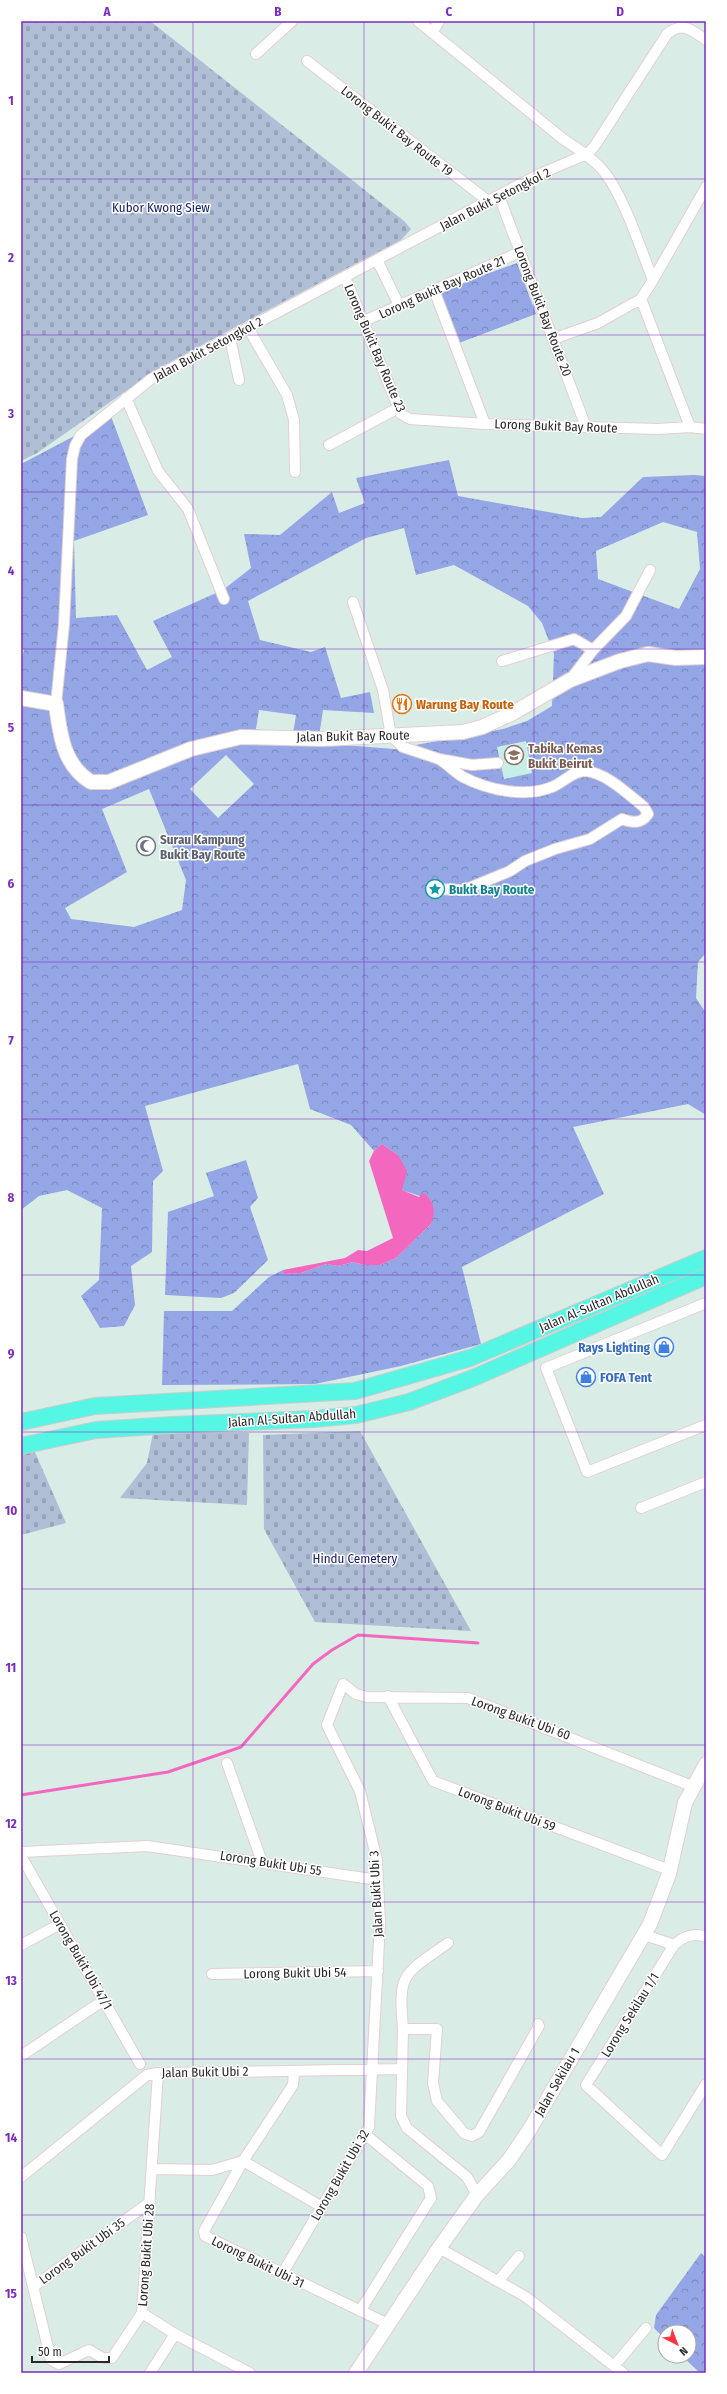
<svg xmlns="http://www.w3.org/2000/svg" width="727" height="2394" font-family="'Fira Sans Condensed',sans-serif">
  <defs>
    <pattern id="forest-crowns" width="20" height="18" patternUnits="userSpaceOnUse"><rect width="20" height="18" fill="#94a6e5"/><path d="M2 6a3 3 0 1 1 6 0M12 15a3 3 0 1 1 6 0" fill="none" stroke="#7987ba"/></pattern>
    <pattern id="cemetery-stones" width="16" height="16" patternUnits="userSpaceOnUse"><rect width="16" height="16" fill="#b0bed6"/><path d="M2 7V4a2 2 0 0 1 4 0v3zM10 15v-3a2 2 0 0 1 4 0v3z" fill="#97a3b8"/></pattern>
  </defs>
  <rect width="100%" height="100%" fill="#daece6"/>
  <path fill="#c8efe7" d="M526,740L532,773L504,779L497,746Z"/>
  <path fill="url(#forest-crowns)" fill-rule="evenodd" d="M517,263L536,314L459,343L440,291Z
    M109,411L148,515L74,541L76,618L117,615L147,670L172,657L153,621L223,590L251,568L244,534L280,535L332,492L339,513L365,503L356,478L449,460L458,496L582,518L601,517L643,477L694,475L706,476V953L698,962L696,998L706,1013V1115L688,1104L573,1127L604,1194L462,1267L481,1344L401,1366L315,1384L162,1385L164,1311H232L269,1277L283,1270L284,1274L301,1273L326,1264L338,1266L353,1262L364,1265H380L396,1258L431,1224L420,1196L402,1190L398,1155L382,1144L374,1151L351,1125L310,1109L298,1064L145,1106L163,1171L153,1181L152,1252L131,1266L135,1305L124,1326L100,1328L81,1296L99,1280L102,1208L67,1190L39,1196L21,1210V661L24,650L21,649V464L78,434ZM663,522L697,532L700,569L679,609L598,579L596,551ZM404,528L416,575L454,565L528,606L542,623L554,654L552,706L527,721L503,729L394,749L318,743L323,710L374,713L370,692L341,698L325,647L311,652L260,640L248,601L366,538ZM259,710L296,715L293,734L256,729ZM526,741L532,773L504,779L497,747ZM226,755L254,784L218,818L190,789ZM149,789L186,880L182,910L134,927L71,919L65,908L127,872L102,809Z
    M246,1160L258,1198L250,1207L268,1260L234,1293L221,1298L165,1295L168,1212L214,1196L206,1173Z
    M701,2253L706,2258V2373H700L682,2356H689V2332H665V2339L654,2328L656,2315Z"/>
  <path fill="url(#cemetery-stones)" d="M21,21H150L404,221L411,229L401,240L207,342L149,375L37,453L21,461Z
    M360,1431L471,1631L315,1622L264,1529L263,1435Z
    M153,1433H249L247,1505L120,1498L147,1463Z
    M34,1450L66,1523L21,1535V1453Z"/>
  <path fill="#f368be" d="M382,1144L398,1155L407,1171L402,1190L419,1197L422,1193L427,1195L433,1205L434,1214L431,1224L396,1258L380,1265H364L353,1262L338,1266L326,1264L301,1273L284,1274L283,1270L345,1258L358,1250L367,1251L393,1238L369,1161L374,1151Z"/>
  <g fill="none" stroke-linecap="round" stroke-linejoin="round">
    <path stroke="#f368be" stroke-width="3" d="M21,1795L168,1772L241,1747L313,1664L332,1650L358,1635L478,1643"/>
    <defs>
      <path id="street" d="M418,21L563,139C578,149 594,159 605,173C624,197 641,250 653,280L641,299L690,427
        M432,33L439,21
        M256,54L292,21
        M307,61L488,201
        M499,196L586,427
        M377,260L399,305
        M345,277L401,414L410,419L485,424L658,429L690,427L706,429
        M653,280L706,187
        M434,290L485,424
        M364,321L520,252
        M248,328L287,395L294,420L295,472
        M230,338L239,380
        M553,339L598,323L641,299
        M126,398L158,471L188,509L224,599
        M329,445L398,408
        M353,602L383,690L391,736L403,747L439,759L472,765L498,763
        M502,661L574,639L593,650
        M570,680L593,650L626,616L650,570
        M56,704L64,624L72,459L75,446L81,435L151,379L488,201L542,173L587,154L594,147L667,34C684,21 691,30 706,40
        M435,889L464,890L510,871L525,861L555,849L590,839L622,819C633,823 641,824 648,814L644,807C628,794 605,772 585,771C572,771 563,783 552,787C525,798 488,790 463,777C455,772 447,764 439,759
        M706,1303L546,1368L587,1472L706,1425
        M641,1508L706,1482
        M388,1696L433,1781L664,1868L669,1874
        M227,1763L262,1862
        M21,1852L147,1846L378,1880
        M21,1856L140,2064
        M645,1935L674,1945
        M706,1937C693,1932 683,1937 674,1945L586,2085L662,2155L706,2084
        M21,1945L60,1924
        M212,1974L378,1971
        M403,2029C398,1972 403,1975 448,1943
        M21,2056L104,2000
        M294,2071L293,2085L243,2161L204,2231L205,2236L388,2324
        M243,2161L322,2207
        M152,2169L212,2170L243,2161
        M21,2177L147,2075L158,2073L401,2069
        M477,2195L467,2177L407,2128L401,2116L403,2029H437L433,2083L437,2101L464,2133L472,2136L479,2132L539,2026L538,2024
        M21,2237L51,2360L59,2364L89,2350L103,2358H112L142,2313L158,2073
        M439,2248L526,2297L623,2373
        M282,2274L369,2127L380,1923L377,1860L360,1791L327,1725L343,1684L356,1694L367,1697L468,1698L692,1786
        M499,2280L519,2256
        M33,2287L150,2202
        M360,2311L431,2198L428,2186L366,2135
        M142,2313L175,2334L250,2373
        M614,2366L646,2328
        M150,2373L175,2334"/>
      <path id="secondary" d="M21,698L56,704C60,734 63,765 91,782H109L191,749L241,737L323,739L463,732L482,727L513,713L570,680L620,661L648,654L676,658L706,657
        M356,2373L439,2248L477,2195L509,2160L530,2129L650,1924L669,1874L685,1803L706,1764"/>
      <path id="primary" d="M21,1422L95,1406L355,1391L470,1358L706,1258
        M21,1446L96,1430L171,1425L313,1419L356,1415L409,1402L473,1378L706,1276"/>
    </defs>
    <use href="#street" stroke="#e3cfd0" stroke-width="12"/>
    <use href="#secondary" stroke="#e3cfd0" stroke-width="16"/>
    <use href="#primary" stroke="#ccc" stroke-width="18"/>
    <use href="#street" stroke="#fff" stroke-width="10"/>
    <use href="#secondary" stroke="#fff" stroke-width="14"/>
    <use href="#primary" stroke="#55f6e3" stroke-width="16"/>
  </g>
  <path fill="none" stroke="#7b2cbf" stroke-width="1" stroke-opacity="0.55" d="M193,21V2373M364,21V2373M534,21V2373M21,179H706M21,335H706M21,492H706M21,649H706M21,805H706M21,962H706M21,1119H706M21,1275H706M21,1432H706M21,1589H706M21,1745H706M21,1902H706M21,2059H706M21,2215H706"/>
  <defs>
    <symbol id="restaurant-ring" viewBox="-11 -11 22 22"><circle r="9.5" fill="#fff" stroke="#e8710a" stroke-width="1.5"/><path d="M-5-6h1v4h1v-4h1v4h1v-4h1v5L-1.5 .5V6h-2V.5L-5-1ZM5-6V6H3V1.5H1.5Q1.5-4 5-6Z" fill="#e8710a"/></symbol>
    <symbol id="school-ring" viewBox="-11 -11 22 22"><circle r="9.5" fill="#fff" stroke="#8d6e63" stroke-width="1.5"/><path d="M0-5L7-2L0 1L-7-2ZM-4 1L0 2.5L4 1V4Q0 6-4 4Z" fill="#8d6e63"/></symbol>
    <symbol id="mosque-ring" viewBox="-11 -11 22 22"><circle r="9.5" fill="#fff" stroke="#6b7280" stroke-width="1.5"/><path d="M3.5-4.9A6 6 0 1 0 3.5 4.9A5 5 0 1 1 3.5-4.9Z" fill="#6b7280"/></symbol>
    <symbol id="sight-ring" viewBox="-11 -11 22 22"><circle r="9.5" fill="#fff" stroke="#0f9aa8" stroke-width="1.5"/><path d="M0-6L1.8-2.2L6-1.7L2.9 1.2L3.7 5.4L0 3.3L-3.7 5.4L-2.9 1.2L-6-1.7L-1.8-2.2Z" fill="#0f9aa8"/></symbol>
    <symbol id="shop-ring" viewBox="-11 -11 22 22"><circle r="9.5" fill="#fff" stroke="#3f7fe0" stroke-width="1.5"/><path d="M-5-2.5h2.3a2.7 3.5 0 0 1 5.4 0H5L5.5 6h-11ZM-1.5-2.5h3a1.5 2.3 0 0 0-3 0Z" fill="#3f7fe0"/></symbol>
  </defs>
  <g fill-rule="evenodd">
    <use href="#restaurant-ring" x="391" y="693" width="22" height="22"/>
    <use href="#school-ring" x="503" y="744" width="22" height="22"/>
    <use href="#mosque-ring" x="135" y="835" width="22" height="22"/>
    <use href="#sight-ring" x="424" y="878" width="22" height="22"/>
    <use href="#shop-ring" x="653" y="1336" width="22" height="22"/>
    <use href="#shop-ring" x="575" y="1366" width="22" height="22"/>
  </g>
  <g text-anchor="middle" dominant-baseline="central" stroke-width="3" stroke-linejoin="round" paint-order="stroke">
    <g font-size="13" fill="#292929" stroke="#fff">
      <text transform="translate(397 131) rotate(38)">Lorong Bukit Bay Route 19</text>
      <text transform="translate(495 199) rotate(-27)">Jalan Bukit Setongkol 2</text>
      <text transform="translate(442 287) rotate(-24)">Lorong Bukit Bay Route 21</text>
      <text transform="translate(543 311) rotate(69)">Lorong Bukit Bay Route 20</text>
      <text transform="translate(375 348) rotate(67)">Lorong Bukit Bay Route 23</text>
      <text transform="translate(208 349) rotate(-28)">Jalan Bukit Setongkol 2</text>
      <text transform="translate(556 426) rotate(2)">Lorong Bukit Bay Route</text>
      <text transform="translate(353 736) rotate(-1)">Jalan Bukit Bay Route</text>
      <text transform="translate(599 1303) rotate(-23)">Jalan Al-Sultan Abdullah</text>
      <text transform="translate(292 1418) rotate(-4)">Jalan Al-Sultan Abdullah</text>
      <text transform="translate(521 1718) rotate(20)">Lorong Bukit Ubi 60</text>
      <text transform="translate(507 1809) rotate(21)">Lorong Bukit Ubi 59</text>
      <text transform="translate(271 1863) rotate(9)">Lorong Bukit Ubi 55</text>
      <text transform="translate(376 1894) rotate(-93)">Jalan Bukit Ubi 3</text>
      <text transform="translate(81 1960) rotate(60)">Lorong Bukit Ubi 47/1</text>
      <text transform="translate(295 1973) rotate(-1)">Lorong Bukit Ubi 54</text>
      <text transform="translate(630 2015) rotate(-58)">Lorong Sekilau 1/1</text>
      <text transform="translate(205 2072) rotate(-1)">Jalan Bukit Ubi 2</text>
      <text transform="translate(557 2082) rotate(-60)">Jalan Sekilau 1</text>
      <text transform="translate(340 2175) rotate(-60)">Lorong Bukit Ubi 32</text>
      <text transform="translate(82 2251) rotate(-36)">Lorong Bukit Ubi 35</text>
      <text transform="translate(146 2255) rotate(-86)">Lorong Bukit Ubi 28</text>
      <text transform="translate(258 2262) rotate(26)">Lorong Bukit Ubi 31</text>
    </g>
    <g font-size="13" fill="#171e68" stroke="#fff">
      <text x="161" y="207">Kubor Kwong Siew</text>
      <text x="355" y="1558">Hindu Cemetery</text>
    </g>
    <g font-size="13" font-weight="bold" fill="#c56008" stroke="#fff" text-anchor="start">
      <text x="416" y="704">Warung Bay Route</text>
    </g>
    <g font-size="13" font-weight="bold" fill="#785e54" stroke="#fff" text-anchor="start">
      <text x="528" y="748">Tabika Kemas<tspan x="528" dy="15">Bukit Beirut</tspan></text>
    </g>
    <g font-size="13" font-weight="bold" fill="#5b616d" stroke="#fff" text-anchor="start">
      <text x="160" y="839">Surau Kampung<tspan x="160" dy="15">Bukit Bay Route</tspan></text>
    </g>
    <g font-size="13" font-weight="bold" fill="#0d838f" stroke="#fff" text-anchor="start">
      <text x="449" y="889">Bukit Bay Route</text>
    </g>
    <g font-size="13" font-weight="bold" fill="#366cbe" stroke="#fff" text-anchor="end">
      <text x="650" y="1347">Rays Lighting</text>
      <text x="600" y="1377" text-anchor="start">FOFA Tent</text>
    </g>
  </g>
  <rect width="727" height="2394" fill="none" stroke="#ffffff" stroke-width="44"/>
  <g transform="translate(677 2344) rotate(138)"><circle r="19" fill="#ffffff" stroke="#a9a9a9"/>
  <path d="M0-3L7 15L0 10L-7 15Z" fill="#ff3442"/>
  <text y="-6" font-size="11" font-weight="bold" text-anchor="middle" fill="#292929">N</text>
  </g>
  <path d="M32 2356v6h77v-6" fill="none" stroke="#292929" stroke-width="2"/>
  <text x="38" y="2356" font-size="12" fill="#292929" stroke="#ffffff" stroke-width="3" paint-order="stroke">50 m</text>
  <rect x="22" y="22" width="683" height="2350" fill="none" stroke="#7b2cbf" stroke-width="1.5"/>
  <g font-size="13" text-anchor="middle" font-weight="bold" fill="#7b2cbf">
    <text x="107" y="16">A</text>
    <text x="278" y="16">B</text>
    <text x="449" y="16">C</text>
    <text x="620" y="16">D</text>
    <text x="11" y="105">1</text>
    <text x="11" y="262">2</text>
    <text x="11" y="418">3</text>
    <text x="11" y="575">4</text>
    <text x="11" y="732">5</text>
    <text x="11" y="888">6</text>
    <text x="11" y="1045">7</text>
    <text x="11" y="1202">8</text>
    <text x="11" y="1358">9</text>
    <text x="11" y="1515">10</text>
    <text x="11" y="1672">11</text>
    <text x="11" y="1828">12</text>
    <text x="11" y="1985">13</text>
    <text x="11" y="2142">14</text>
    <text x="11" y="2298">15</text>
  </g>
</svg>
